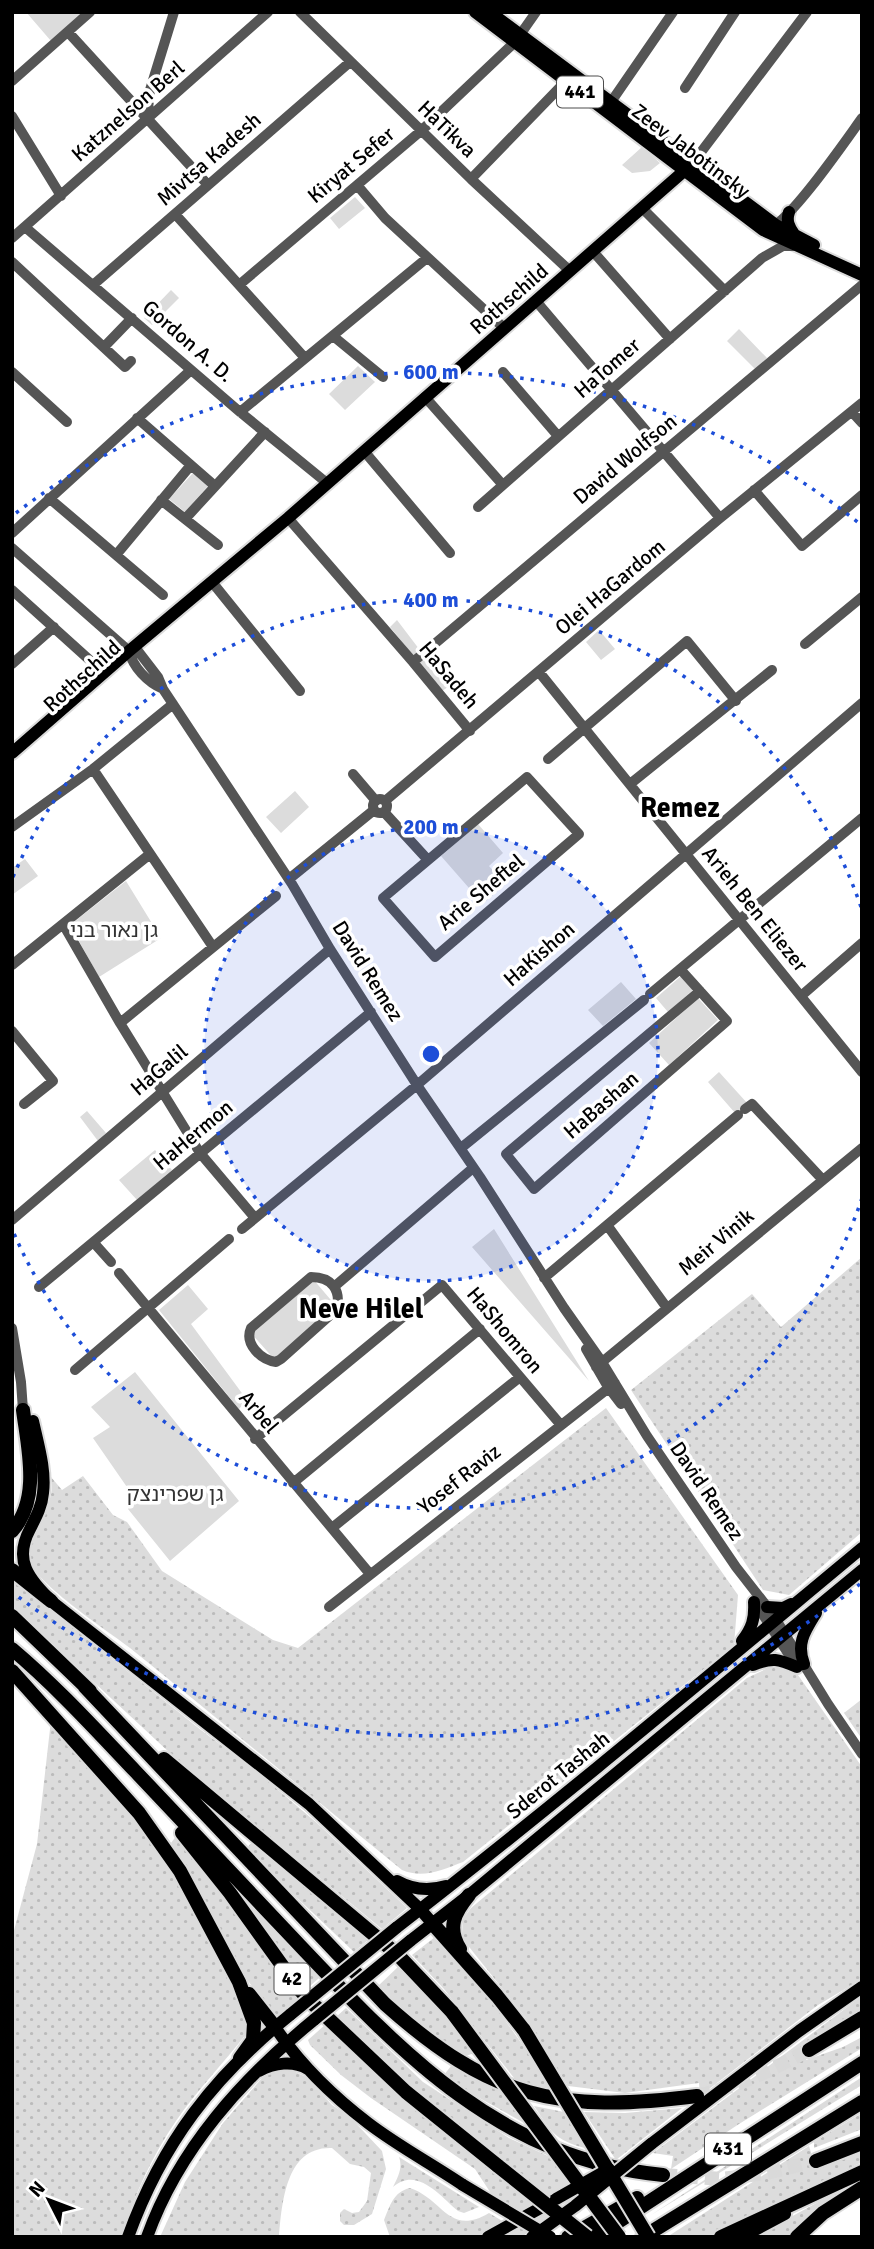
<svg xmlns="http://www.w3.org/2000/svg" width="874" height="2249" font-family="Signika,'Noto Sans Hebrew',sans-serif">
  <defs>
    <pattern id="grass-dots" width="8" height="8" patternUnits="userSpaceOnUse" patternTransform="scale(1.75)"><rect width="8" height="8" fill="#dcdcdc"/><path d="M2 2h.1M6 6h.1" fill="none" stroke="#bbb" stroke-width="1.8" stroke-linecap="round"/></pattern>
  </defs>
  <rect width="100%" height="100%" fill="#fff"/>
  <path fill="url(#grass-dots)" d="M862,1257V1532L789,1595L763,1590L631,1390L752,1294L781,1327Z
    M606,1408L738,1595L734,1645L463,1862C442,1870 423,1879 402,1870C311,1796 221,1721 130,1648C108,1631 38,1585 30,1562C22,1537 58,1509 51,1477L62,1490L83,1476L113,1515L127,1522L162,1571L273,1640L298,1648Z
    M12,1579L201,1730L257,1772L317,1823L407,1908L382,1929L185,1767L12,1606Z
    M780,1665L798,1675L862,1767V1979L818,2005L700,2096L699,2083L625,2093L568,2086L525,2017L462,1938L463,1919L471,1908L747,1678L768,1668Z
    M862,1699V1739L844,1713Z
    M51,1720C93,1769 138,1816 173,1871C202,1918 225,1970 248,2020L247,2033C224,2063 197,2090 176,2121C152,2156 134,2196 121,2237H12V1938L37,1844Z
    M177,1835L221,1892L298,2001L276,2018L245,1977L171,1843Z
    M253,1841L368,1940L354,1952L246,1849Z
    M243,1893L319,1978L309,1987L237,1894Z
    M435,1937L490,1999L556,2092L518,2083L444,1989L412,1955Z
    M400,1965L447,2019L474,2053L466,2056C433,2037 406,2012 377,1987Z
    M862,1996V2012L809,2046L806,2060L843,2047L862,2037V2048L739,2124L671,2169L673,2156L653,2153Z
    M346,2008L423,2082L509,2138L548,2156L570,2184L550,2198C476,2142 403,2082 336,2017Z
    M326,2024L367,2065L484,2166L536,2205L519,2213L492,2195L475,2169L371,2098L341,2075L310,2045L308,2040Z
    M451,2066L500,2091L526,2124L465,2090L444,2075Z
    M289,2069L306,2077L332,2105L349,2116L382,2151L386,2169L372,2214L354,2225H344L340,2221V2213L344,2209L352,2213L359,2212L367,2201L371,2173L364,2167L350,2164L332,2148C286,2146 282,2202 279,2237H160L185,2182L223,2123L262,2078L274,2072Z
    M862,2077V2085L651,2215Z
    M534,2106L564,2112L585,2148C554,2140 551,2131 534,2106Z
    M682,2108L616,2160L584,2112L625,2113Z
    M862,2113V2129L814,2148V2142Z
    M809,2146L813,2159L862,2150V2162L709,2237H667Z
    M399,2157L479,2207L464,2213L458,2211C440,2196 417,2166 393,2187C398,2177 403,2168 399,2157Z
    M862,2178V2184L789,2237H754Z
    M410,2188C443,2199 449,2237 489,2213L504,2222L477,2237H390L384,2220C390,2206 393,2192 410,2188Z
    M557,2204L561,2209L522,2237H501Z"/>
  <path fill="#dcdcdc" d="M26,12H84L51,41Z
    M642,147L660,163L650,171L632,173L622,165Z
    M355,197L365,208L339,229L330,218Z
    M171,290L179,298L152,325L144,318Z
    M739,329L767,358L755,369L727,341Z
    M358,366L375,382L345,410L329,394Z
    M193,473L208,486L185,512L169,499Z
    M397,620L448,687L442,691L390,627Z
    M599,630L615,649L601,660L586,642Z
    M295,791L309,807L281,833L266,817Z
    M478,824L503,853L489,866L505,884L483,904L441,856Z
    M25,859L38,876L12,895V868Z
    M126,881L161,938L99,977L70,925Z
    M681,976L693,990L668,1012L656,998Z
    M621,982L636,999L603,1026L588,1010Z
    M698,998L718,1020L669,1065L649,1043Z
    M719,1072L748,1104L735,1113L708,1082Z
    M87,1111L106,1133L98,1141L80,1117Z
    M155,1150L172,1170L137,1200L119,1180Z
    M494,1229L589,1381L472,1247Z
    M313,1279L336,1306L275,1360L251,1333Z
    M188,1285L208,1309L191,1324L247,1400L239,1409L159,1310Z
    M135,1372L239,1501L170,1561L128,1509L129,1490L93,1438L110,1427L91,1407Z"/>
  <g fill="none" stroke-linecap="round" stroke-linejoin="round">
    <path stroke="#d9d9d9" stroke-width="14" stroke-dasharray="14 7" stroke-linecap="butt" d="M697,2096C737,2087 773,2069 809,2050
      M663,2175L722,2179L766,2173L816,2161"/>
    <defs>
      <path id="major" d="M475,12L763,230L862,275
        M490,12L776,225L814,245
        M789,212C786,221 789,227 794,234
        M12,753L129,651L288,518L692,164
        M33,1421C38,1444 46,1470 43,1493C42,1506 36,1517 30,1529C13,1561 29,1578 51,1601L309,1804L420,1909L433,1924
        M767,1607L783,1608L791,1604
        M742,1641C752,1628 755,1619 754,1602
        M804,1664C796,1643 805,1631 816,1613
        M753,1665C773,1657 778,1659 797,1667
        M397,1881C413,1890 429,1891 446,1886
        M396,1928C555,1805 708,1676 862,1548
        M410,1941L469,1895L862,1570
        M275,2027C299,2063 334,2097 368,2123C398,2146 432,2164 463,2185
        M259,2071C274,2063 293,2060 308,2069
        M651,2144L799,2031L862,1987
        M128,2237C162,2143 213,2077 291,2014
        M147,2237C179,2148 243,2078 315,2019
        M488,2237L553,2201
        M742,2237L785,2214"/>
      <path id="highway" d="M12,1531C41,1499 28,1449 23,1410
        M12,1570L51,1601
        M12,1616L90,1691
        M12,1649C57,1687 96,1730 136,1772C187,1826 238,1880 289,1934C397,2048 497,2159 663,2175
        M12,1671L139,1813L180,1871L239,1982L254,2023L253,2040L240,2058
        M85,1687L385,2004C490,2098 558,2114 697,2096
        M164,1759L398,1955L452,2012
        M182,1833L230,1893L299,1989L313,2004L406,2092L498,2166
        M433,1924L497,1996L524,2030
        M460,1949C447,1928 454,1913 469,1895
        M249,1994L275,2027
        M809,2050L862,2018
        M816,2161L862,2143
        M568,2237L637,2198
        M595,2237L862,2063
        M643,2237L862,2102
        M721,2237L862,2172
        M797,2237L823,2213L862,2188"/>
    </defs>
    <use href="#major" stroke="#dbdbdb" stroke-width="16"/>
    <use href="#highway" stroke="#dbdbdb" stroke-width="18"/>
    <path stroke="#555" stroke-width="10" d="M300,12L471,179L570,271
      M68,32L208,185
      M12,81L90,12
      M685,88L735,12
      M611,102L673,12
      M12,116L61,196
      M147,119L150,90L174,12
      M692,164L807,12
      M471,179L566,81
      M357,185L385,218L504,328
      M642,208L725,291
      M175,214L305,358
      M25,227L240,412L327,483
      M771,227C792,219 846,140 862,118
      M12,238L268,12
      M597,256L670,339
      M12,262L125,367L131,361
      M93,285L350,62
      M239,285L422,130L515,42L536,12
      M536,301L720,518
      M333,336L383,377
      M104,347L132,318
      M12,372L67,422
      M503,372L558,436
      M425,397L502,484
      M240,412L427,258
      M852,412L862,423
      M137,418L215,486
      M364,451L450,553
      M754,490L802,546L862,495
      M49,498L163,595
      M161,500L218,545
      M478,507L762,258L783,246H793
      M288,518L413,662L470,731
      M185,519L265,432
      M12,533L191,370
      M12,548L129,651
      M116,555L191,465
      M212,582L300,691
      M12,590L104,673
      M805,644L862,597
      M129,651H138L158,677L163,689L292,884L330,949L417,1085L480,1177L564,1308L602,1362L647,1436L736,1567L772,1613L828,1704L862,1754
      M129,651C133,667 147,682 163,689
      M413,662L862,285
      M12,664L54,627
      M539,672L862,1072
      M548,759L687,641L736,701
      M93,769L213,947
      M353,774L376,801
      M527,777L579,834L435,957L383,898Z
      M630,784L772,670
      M373 806a7 7 0 1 1 14 0a7 7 0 1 1-14 0Z
      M385,801L719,519L862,403
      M384,812L428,860
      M12,827L93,769L173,704
      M289,879L374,810
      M63,924L120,1023L200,1153L255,1218
      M12,965L150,854
      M681,970L727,1021L534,1189L506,1154L700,991
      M650,994L862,818
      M801,996L862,943
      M120,1023L276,896
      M12,1031L53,1081L24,1104
      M745,1109L752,1104L822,1179
      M461,1148L644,1000
      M12,1220L330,949
      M607,1225L667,1308
      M242,1229L417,1085L862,703
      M94,1243L111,1262
      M119,1273L370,1574
      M311,1277C332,1277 341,1290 337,1309L281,1359L276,1362C261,1360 244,1344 251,1328Z
      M544,1278L738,1115
      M335,1286L473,1168
      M39,1287L371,1012
      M12,1328L21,1382L23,1410
      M586,1349L608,1387L621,1404
      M596,1367L862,1148
      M75,1370L229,1239
      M255,1439L442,1285L560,1424
      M293,1483L480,1329
      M332,1528L520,1377
      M754,1601L797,1667
      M329,1607L615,1383"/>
    <use href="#major" stroke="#000" stroke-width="12"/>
    <use href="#highway" stroke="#000" stroke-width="14"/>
    <defs>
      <path id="major-bridge" d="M291,2014L396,1928
        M315,2019L410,1941
        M463,2185L550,2237
        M556,2199L609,2169
        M532,2237L575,2206L651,2144"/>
      <path id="highway-bridge" d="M452,2012L619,2237
        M524,2030L648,2237
        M498,2166L587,2237"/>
    </defs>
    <use href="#major-bridge" stroke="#dbdbdb" stroke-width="16" stroke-linecap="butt"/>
    <use href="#highway-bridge" stroke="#dbdbdb" stroke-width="18" stroke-linecap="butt"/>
    <use href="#major-bridge" stroke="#000" stroke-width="12"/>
    <use href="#highway-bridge" stroke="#000" stroke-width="14"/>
  </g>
  <circle cx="431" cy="1054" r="227" fill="#1d4ed8" fill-opacity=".12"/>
  <g fill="none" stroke="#1d4ed8" stroke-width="3.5" stroke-dasharray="3.5 7">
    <circle cx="431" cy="1054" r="227"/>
    <path d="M862 1198A454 454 0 0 1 13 1231M13 877A454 454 0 0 1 862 910"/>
    <path d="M860 1584A682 682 0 0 1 16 1595M16 513A682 682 0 0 1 860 524"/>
  </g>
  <g text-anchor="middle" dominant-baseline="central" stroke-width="7" stroke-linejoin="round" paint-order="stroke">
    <g fill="#fff" stroke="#4c4c4c" stroke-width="2">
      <rect x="557" y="76.5" width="46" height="31" rx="5"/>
      <rect x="274.5" y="1963.5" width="35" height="31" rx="5"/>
      <rect x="705" y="2133.5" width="46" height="31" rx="5"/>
    </g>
    <g font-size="19" font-weight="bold" fill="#000">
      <text x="580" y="92">441</text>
      <text x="292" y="1979">42</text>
      <text x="728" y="2149">431</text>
    </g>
    <g font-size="21" fill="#000" stroke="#fff">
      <text transform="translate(128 111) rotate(-41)">Katznelson Berl</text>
      <text transform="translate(447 129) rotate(44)">HaTikva</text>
      <text transform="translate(691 151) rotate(37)">Zeev Jabotinsky</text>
      <text transform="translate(209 159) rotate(-41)">Mivtsa Kadesh</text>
      <text transform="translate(351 165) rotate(-40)">Kiryat Sefer</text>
      <text transform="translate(509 299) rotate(-41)">Rothschild</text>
      <text transform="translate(188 341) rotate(41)">Gordon A. D.</text>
      <text transform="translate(607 368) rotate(-41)">HaTomer</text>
      <text transform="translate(625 459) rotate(-40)">David Wolfson</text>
      <text transform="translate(610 587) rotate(-40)">Olei HaGardom</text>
      <text transform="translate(449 675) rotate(50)">HaSadeh</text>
      <text transform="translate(82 676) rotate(-42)">Rothschild</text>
      <text transform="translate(481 892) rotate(-40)">Arie Sheftel</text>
      <text transform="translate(755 909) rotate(51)">Arieh Ben Eliezer</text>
      <text transform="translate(539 954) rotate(-41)">HaKishon</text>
      <text transform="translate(368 971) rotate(58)">David Remez</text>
      <text transform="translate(159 1070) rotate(-40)">HaGalil</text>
      <text transform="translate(601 1105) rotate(-41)">HaBashan</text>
      <text transform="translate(193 1135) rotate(-40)">HaHermon</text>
      <text transform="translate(716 1242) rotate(-40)">Meir Vinik</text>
      <text transform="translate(505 1330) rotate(50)">HaShomron</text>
      <text transform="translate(259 1412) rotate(50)">Arbel</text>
      <text transform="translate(459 1479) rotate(-38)">Yosef Raviz</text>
      <text transform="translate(707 1491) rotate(56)">David Remez</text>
      <text transform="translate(558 1775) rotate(-39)">Sderot Tashah</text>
    </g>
    <g font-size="21" fill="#333" stroke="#fff">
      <text x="114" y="930">גן נאור בני</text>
      <text x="175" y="1494">גן שפרינצק</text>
    </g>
    <g font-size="28" font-weight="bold" fill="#000" stroke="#fff">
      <text x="680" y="808">Remez</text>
      <text x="361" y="1309">Neve Hilel</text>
    </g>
  </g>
  <circle cx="431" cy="1054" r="10" fill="#1d4ed8" stroke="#fff" stroke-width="3.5"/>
  <g font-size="21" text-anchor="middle" font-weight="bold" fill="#1d4ed8" stroke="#fff" stroke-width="7" stroke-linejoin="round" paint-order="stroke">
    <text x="431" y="379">600 m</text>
    <text x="431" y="607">400 m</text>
    <text x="431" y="834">200 m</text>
  </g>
  <rect width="874" height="2249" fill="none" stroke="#000000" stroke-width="28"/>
  <g transform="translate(49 2200) rotate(312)" stroke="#ffffff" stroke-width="5" paint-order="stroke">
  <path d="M0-5L12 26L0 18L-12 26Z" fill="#000000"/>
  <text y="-10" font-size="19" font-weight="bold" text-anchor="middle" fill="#000000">N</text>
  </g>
</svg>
